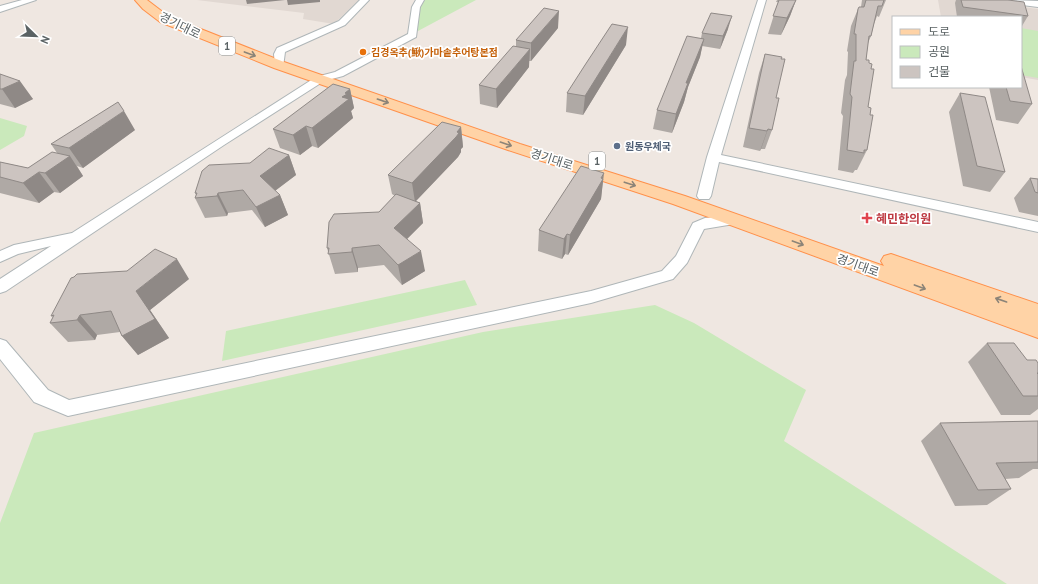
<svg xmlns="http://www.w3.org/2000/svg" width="1038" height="584" font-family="'PT Sans','Noto Sans KR',sans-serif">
  <rect width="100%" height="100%" fill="#efe7e1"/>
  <path fill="#e1d8d2" d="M197,0H359L334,24L303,19L304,13Z
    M938,0H970L1038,9V80L1021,77V17H941Z"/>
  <path fill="#cae9bb" d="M425,0H476L418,31L417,8Z
    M1021,28L1038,31V78L1021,75Z
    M0,118L27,126L24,136L0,150Z
    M465,280L477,305L222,361L226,331Z
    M655,305L694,323L806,390L784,441L1007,584H0V523L34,433L483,332Z"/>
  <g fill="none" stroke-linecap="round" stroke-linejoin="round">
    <defs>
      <path id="minor" d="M22,0H36L0,12V6Z
        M360,0H369L345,25L285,52L283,67H275L274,54L277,48L339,21Z
        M416,0H424L420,7L416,37L343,76L324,81L224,145L6,291L0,293V279L51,246L18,254L0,262V251L14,245L72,233L316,77L335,72L408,34L412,7Z
        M758,0H766L721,155L1038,222V232L719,162L711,196L709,199H699L697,196L707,157Z
        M1003,0L1038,1V7L1007,3Z
        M735,215L740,217L742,220L740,223L704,229L687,263L673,279L591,303L68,416L34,402L0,359V339L6,341L48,390L69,400L591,291L662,271L676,256L693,223L705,218Z"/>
      <path id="major" d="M135,0H147L168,16L284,62L520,144L685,196L884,266L881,261L884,256L891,254L1038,304V338L673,204L508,150L274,68L160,22L143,9Z"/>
    </defs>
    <use href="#minor" stroke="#afb6b8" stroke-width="2"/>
    <use href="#major" stroke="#ff904a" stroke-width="2"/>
    <use href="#minor" fill="#fff" fill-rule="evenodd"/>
    <use href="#major" fill="#ffd3a6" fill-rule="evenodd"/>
  </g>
  <path fill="#afa9a5" d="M777,0H796L790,16L781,35L768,34L778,2H776Z
    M862,0H886L879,17L877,16L874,24L871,36L868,43L866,60L868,107L867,150L857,170H855L853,173L838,170L843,116L841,113L845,80L847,75L848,52L847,51L851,26L858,9L861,7Z
    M956,0H1008L1028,16L1022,26H1021V17H957L955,3Z
    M558,28L531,61H529V67L497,108L480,104L479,85L516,47V40Z
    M728,29L720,49L702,46L700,57L688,87L684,102L672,133L653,129L657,110L701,38L702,33Z
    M626,45L583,115L566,112L567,93Z
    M765,54L776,98L772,130L765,149H761L760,151L743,147L759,73Z
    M0,74L33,99L15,108L0,104Z
    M989,87H1021L1032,104L1018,124L996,120Z
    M350,89L354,108L351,111L353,118L318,148L312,146L300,155L280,148L273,129Z
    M960,93L1005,172L990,192L963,186L949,112Z
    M461,127L463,147L461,149V152L458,157L416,201L420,203L423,223L407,239L425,271L402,285L384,265L358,268V272L335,274L327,248L379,212L395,196L392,194L388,175Z
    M135,130L83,168L77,166L83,176L60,193L54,192L39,203L0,193V162L28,168L57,153L51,144Z
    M289,155L296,175L275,191L280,195L288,215L265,227L252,210L228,213L227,216L205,218L195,198L196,195L195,193L250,163Z
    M1030,178L1038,179V216L1019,212L1014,198Z
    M603,179L601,199L568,255L565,254L562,259L538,251L539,230Z
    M189,279L150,310L169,338L138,355L122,336L120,332L97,335L95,340L68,342L50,323L53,317L51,316Z
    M987,343L1027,360L1038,363V409L1030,415H1001L968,362Z
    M1038,421V469H1033L1019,478L1005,479L1011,489L987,505L955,506L921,441L940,423Z"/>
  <path fill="#8f8986" d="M246,0H285L247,4Z
    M287,0H320V2L288,5Z
    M796,0L790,16L781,35L787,18Z
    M559,11L558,28L531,61V43Z
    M732,16L728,29L720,49L723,36Z
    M628,27L626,45L583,115L585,96Z
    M704,39L700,57L688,87L684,102L672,133L676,114L686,83Z
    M530,49L529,67L497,108L496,89Z
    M20,81L33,99L15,108L2,89Z
    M350,89L354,108L351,111L353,118L318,148L312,128L342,97L345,93Z
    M124,111L135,130L83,168L69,148Z
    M306,126L312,146L300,155L293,135Z
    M461,127L463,147L461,149V152L458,157L415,202L412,183Z
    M768,129L761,149L760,151L767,131Z
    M289,155L296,175L268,196L260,176Z
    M70,156L83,176L60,193L45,173Z
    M39,172L54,192L39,203L23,183Z
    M604,173L601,199L568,255L570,235Z
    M218,193L228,213L227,216L217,196Z
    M280,195L288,215L265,227L256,207Z
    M420,203L423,223L398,248L394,228Z
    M567,234L565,254L562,259L564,239Z
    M352,248L358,268V272L352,252Z
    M421,251L425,271L402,285L398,265Z
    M177,259L189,279L150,310L169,338L138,355L122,336L136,291Z
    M80,315L97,335L95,340L77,320Z"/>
  <path fill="#ccc4c0" stroke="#8f8986" d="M779,0H796L787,18L773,16Z
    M866,0H884L882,6H878L871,36H869L866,60H869V63L872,64L871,69H874L868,107L871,108L870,115H873L867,150H864V153L847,150L852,97L850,94L854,61H856V34H854L858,9L859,7H864Z
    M961,0H1008L1024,2L1028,16L963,7Z
    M544,8L559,11L531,43L516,40Z
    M711,13L732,16L723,36L702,33Z
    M612,24L628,27L585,96L567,93L585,65Z
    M687,36L704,39L686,83H688L676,114L657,110Z
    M513,46L530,49L496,89L479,85Z
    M765,54L782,57L781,59H785L776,98H779L772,130L768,129L767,131L749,128Z
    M1021,66L1032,104L1010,101L1006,87H1021Z
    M0,74L20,81L2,89H0Z
    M333,84L350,89L345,93L347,94L342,97L349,99L312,128L306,126L293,135L273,129Z
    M960,93L985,97L1005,172L977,166Z
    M118,102L124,111L69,148L51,144Z
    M442,122L461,127L457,132L459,133L456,137L412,183L388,175Z
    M269,148L289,155L260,176L280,195L256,207L243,190L218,193L217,196L195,198L197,193H195L202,171L209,165L250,163Z
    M52,152L70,156L45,173L39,172L23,183L0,177V162L28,168Z
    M581,166L604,173L601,178L603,179L570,235L567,234L564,239L539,230Z
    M1030,178L1038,179V193L1035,192Z
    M396,194L420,203L394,228L421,251L398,265L379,245L352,248V252L328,254L329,248H327L329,222L334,214L379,212Z
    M155,249L177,259L136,291L155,319L122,336L111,311L80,315L77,320L50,323L54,315L51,316L71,278L74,277L77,274L127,271Z
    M987,343H1014L1027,360H1036L1038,363V373H1037L1038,374V396H1023Z
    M1038,421V462L996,463L1011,489L978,490L940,423Z"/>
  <defs><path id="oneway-shaft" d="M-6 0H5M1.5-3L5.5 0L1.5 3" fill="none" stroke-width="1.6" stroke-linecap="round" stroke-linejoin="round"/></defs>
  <g stroke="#8c8478">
    <use href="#oneway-shaft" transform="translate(250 54) rotate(20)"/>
    <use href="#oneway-shaft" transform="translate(383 101) rotate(19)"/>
    <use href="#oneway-shaft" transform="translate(506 144) rotate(19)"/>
    <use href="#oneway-shaft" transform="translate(630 184) rotate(18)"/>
    <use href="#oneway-shaft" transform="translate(798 243) rotate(20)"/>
    <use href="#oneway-shaft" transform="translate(920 287) rotate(20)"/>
    <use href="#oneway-shaft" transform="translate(1001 300) rotate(-161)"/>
  </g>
  <circle fill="#e8710a" stroke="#fff" stroke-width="1.5" cx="363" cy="52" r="4"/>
  <circle fill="#5c6f8a" stroke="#fff" stroke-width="1.5" cx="617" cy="146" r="4"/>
  <path fill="#e0444e" stroke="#fff" stroke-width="1.5" d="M865 212h4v4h4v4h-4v4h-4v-4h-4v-4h4z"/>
  <g text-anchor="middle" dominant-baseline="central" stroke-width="3.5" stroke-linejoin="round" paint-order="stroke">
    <g font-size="10" font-weight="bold" fill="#c56008" stroke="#fff" text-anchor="start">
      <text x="371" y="52">김경옥추(鰍)가마솥추어탕본점</text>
    </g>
    <g font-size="10" font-weight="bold" fill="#4e5e75" stroke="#fff" text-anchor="start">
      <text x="625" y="146">원동우체국</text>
    </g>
    <g fill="#fff" stroke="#8c9192" stroke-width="1">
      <rect x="219" y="37" width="16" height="18" rx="3"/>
      <rect x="589" y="152" width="16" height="18" rx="3"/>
    </g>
    <g font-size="11" font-weight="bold" fill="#5a6264">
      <text x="227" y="46">1</text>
      <text x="597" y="161">1</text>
    </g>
    <g font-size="12" fill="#5a6264" stroke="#fff">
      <text transform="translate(180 25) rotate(26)">경기대로</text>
      <text transform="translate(552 159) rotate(18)">경기대로</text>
      <text transform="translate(858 265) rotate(20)">경기대로</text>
    </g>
    <g font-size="12" font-weight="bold" fill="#be3a42" stroke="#fff" text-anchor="start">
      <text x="876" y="218">혜민한의원</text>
    </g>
  </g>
  <rect x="892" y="16" width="130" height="72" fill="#ffffff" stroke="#bdc0c1"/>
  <rect x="900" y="29" width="20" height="6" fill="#ffd3a6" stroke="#bdc0c1"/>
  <text x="928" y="36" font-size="12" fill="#5a6264">도로</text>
  <rect x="900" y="46" width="20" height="12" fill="#cae9bb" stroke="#bdc0c1"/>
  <text x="928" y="56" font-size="12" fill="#5a6264">공원</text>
  <rect x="900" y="66" width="20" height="12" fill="#ccc4c0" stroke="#bdc0c1"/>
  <text x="928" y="76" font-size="12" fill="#5a6264">건물</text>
  <g transform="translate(36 36) rotate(113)" stroke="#ffffff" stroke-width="3" paint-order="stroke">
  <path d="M0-3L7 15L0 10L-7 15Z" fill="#5a6264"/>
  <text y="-6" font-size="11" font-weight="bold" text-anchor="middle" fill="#5a6264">N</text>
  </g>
</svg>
